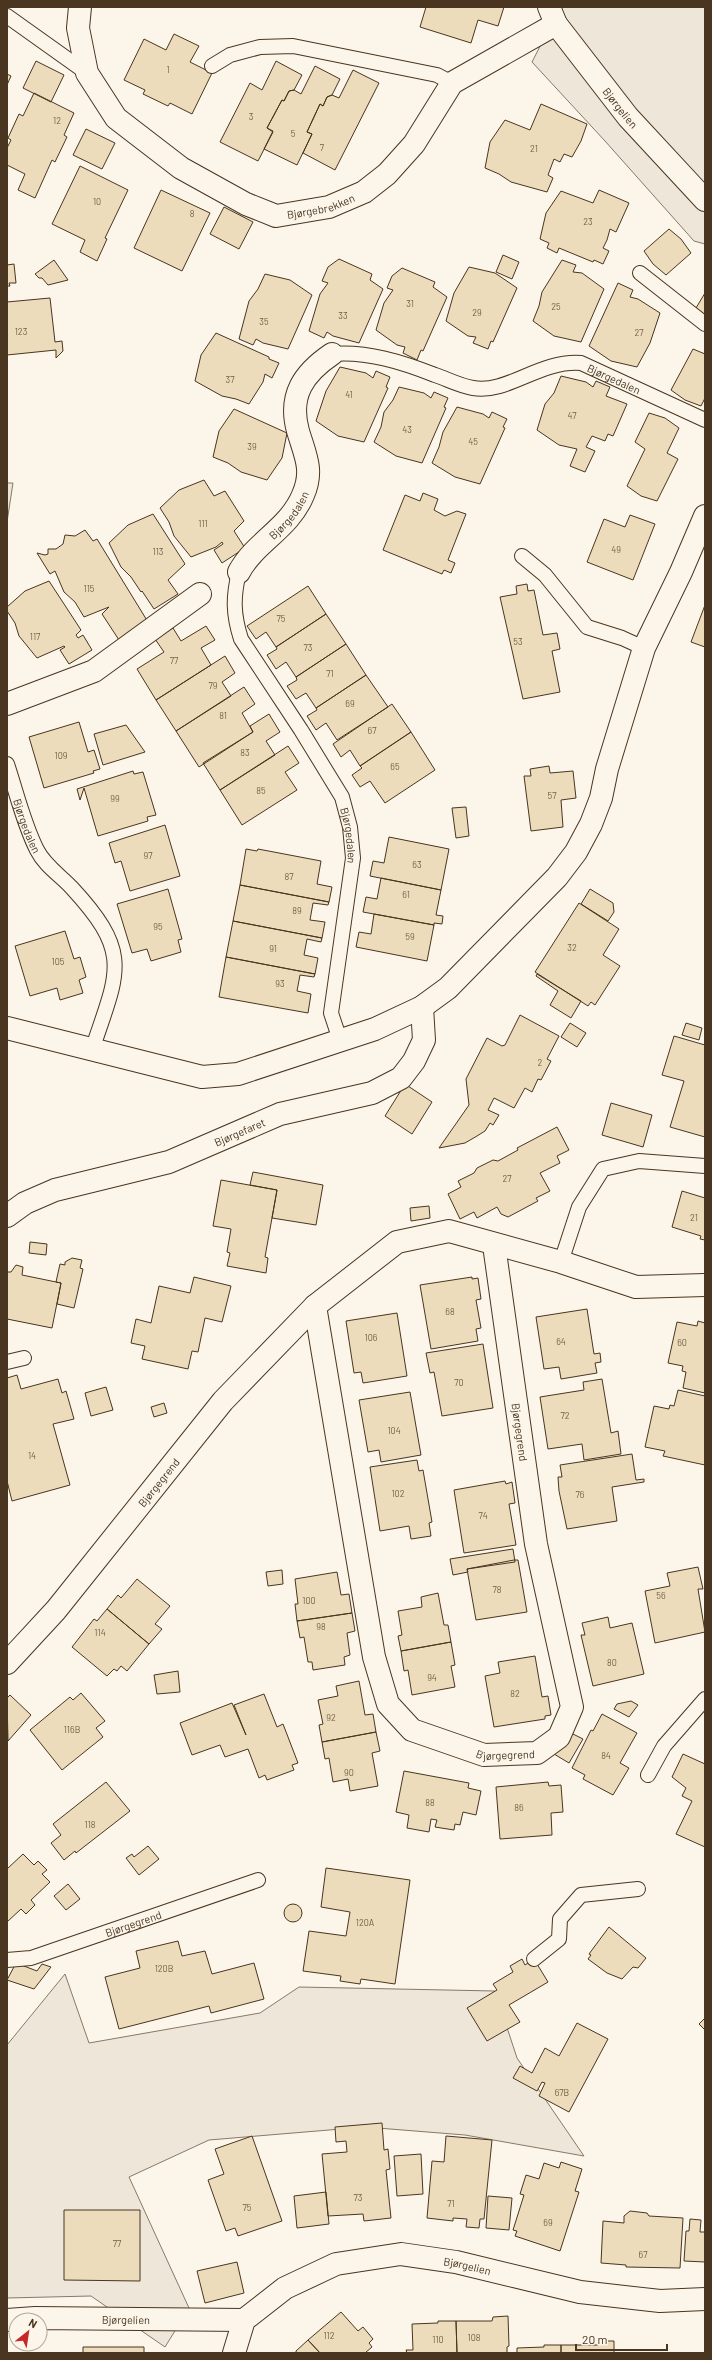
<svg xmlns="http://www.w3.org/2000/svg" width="712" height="2360" font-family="Barlow,sans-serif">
  <rect width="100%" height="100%" fill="#fbf6e9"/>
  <path fill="#ede6d9" stroke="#887966" d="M560,7H705V244L694,241L605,141L532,62Z
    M7,483H13L7,522Z
    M65,1974L89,2043L260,2013L299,1987L495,1991L517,2058L584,2156L465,2135L365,2127L209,2140L129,2177L189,2308L165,2347L91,2296L7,2298V2045Z"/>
  <path fill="#ecdcbc" stroke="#4a3520" d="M426,7H504L498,26L478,20L471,43L420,27Z
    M174,34L199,46L190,62L212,73L192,114L170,103L168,106L143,94L145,90L124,80L144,39L166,50Z
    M36,61L64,75L51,102L23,88Z
    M276,61L302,75L294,90L289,91L284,101L282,100L267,128L273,132L258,161L220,142L250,83L262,90Z
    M315,66L340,79L332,95L327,97L323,106L320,104L307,132L312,134L297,165L264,149L273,131L267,128L282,100L284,101L289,91L294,90L301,94Z
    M353,70L379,83L335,170L303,153L312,134L307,132L320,104L323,106L327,97L332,95L339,98Z
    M7,74L11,76L7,85Z
    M34,93L74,113L64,135L67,137L55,162L52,160L35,198L18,190L25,174L7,165V148L11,140L8,138L19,114L23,116Z
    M541,104L587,124L581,141L572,157L564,154L560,162L554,159L548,175L553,178L547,192L511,182L499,174L485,168L490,142L505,120L530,130Z
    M86,129L115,143L102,169L73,155Z
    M80,166L128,190L105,238L107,239L97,261L80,252L85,240L52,224Z
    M161,190L210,213L182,271L134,248Z
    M599,190L629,203L616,232L610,229L607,240L603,248L609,251L603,264L594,260L593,262L559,248L557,253L547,248L549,243L540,239L546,213L561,191L593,203Z
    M224,207L253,222L239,249L210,234Z
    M669,229L681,239L691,253L666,275L653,264L644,251Z
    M503,255L519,262L512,279L496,272Z
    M339,259L372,274L370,280L383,289L359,343L333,336L327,332L324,338L309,331L320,294L328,283L322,281L328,267Z
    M54,260L68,280L48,285L42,278H39L35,274Z
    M562,260L576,265L573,272L582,273L604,289L581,342L554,336L533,321L539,306L542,292Z
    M7,262V265L14,264L16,283H9L10,286H7Z
    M469,267L495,273L517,288L493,342L491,341L488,349L473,343L476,337L468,336L446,321L454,293Z
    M402,268L435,282L433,287L447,297L423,351L421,350L417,360L403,353L405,347L397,345L376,330L384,303L393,290L387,288L392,276Z
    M265,274L290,280L312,295L288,349L263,343L256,339L253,345L239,339L249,301L258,289Z
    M618,283L633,290L630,297L638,299L660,313L650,343L637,367L611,361L589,346Z
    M705,293V315L696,308Z
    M50,298L55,342L62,341L63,351L56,358V350L7,355V302Z
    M216,333L269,357V359L279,363L272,378L265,374L263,382L249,404L236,399L222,396L195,381L201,355Z
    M693,349L705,354V398L701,406L685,400L671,390Z
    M340,367L366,373L373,378L376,371L390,377L386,387L388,388L364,442L338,436L316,421L326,391Z
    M561,376L586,382L593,387L596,381L610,387L606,396L627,404L613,436L608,434L605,441L592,436L586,447L595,451L585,472L570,466L577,449L559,445L537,430L545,404L554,393Z
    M399,387L424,393L431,398L434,392L448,398L444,407L446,408L422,463L396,456L374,442L381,427L384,412L393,400Z
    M457,407L483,414L489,418L492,412L507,419L503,427L505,428L480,484L455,477L432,463L439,447L443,432Z
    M234,409L287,433L282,458L267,480L241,472L228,463L213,457L219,431Z
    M649,413L665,418L679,428L667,453L678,459L657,501L641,496L627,486L645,449L635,442Z
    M204,480L214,496L225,491L244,521L234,531L245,548L222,563L214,550L223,544L222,542L216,547L191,557L174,536L169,522L160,508L179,490Z
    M423,493L438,499L434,510L445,516L457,511L466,514L448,560L455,563L451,573L444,570L442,574L383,550L405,495L420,501Z
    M153,514L185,564L168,580L178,594L154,609L142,591L141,592L131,577L121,567L109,543L128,525Z
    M630,515L655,524L633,580L587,562L604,519L625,527Z
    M85,530L93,541L97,539L148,622L119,640L102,614L109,607L84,617L75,602L64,592L55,571L50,574L37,553L45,555L48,554V549H56L63,544L65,535L75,536Z
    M49,581L81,630L76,635L78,638L83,635L92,650L69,664L60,650L65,647L64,646L37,658L19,636L15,623L7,611V607L25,591Z
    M527,584L528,591L534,590L543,635L557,633L560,649L552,651L560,692L523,699L500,597L517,594L516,586Z
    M308,586L326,614L276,647L266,632L256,639L247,626Z
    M705,605V647L691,642Z
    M326,614L346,644L296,677L286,662L276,669L267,655L277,649L276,647Z
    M206,626L215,640L201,648L211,665L156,700L137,669L164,652L155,639L173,628L181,641Z
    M346,644L366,675L316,708L306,693L296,699L287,686L297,680L296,677Z
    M225,656L235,673L222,682L231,696L176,731L156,700Z
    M366,675L388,707L337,740L326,723L316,730L307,716L317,710L316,708Z
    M244,687L255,704L242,713L253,732L199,767L176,731Z
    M392,704L411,732L360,766L350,750L341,757L333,744Z
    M269,714L280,732L266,741L275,755L220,790L203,763L253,732L250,726Z
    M79,722L88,752L94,750L100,769L93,771L94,773L44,788L29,737Z
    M126,725L145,752L103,765L94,734Z
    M411,732L435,770L385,803L370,781L360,787L352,775L362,768L360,766Z
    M288,746L299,763L285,772L297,790L242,825L220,790Z
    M549,766L550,773L573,771L576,798L561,800L563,827L531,831L524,776H531L530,769Z
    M133,771L134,774L143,772L156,815L147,817L148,821L98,836L84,788L80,800L77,789Z
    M466,807L469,836L456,838L452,808Z
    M165,825L180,876L130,891L121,861L115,863L109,843Z
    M389,837L449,849L441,890L370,876L373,861L384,863Z
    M246,849L257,851L258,849L321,861L317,884L332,887L329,902L240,885Z
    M381,878L441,890L436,915L443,916L442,924L434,923V925L363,912L366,897L377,899Z
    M240,885L329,902L328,905L313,903L310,920L325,922L322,938L233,921Z
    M168,889L182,939L178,940L181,952L151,961L147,949L132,953L117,904Z
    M590,889L613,903L614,912L608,921L581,904Z
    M579,903L619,929L603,955L620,966L595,1005L591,1002L588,1006L535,972Z
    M374,914L434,925L427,961L356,947L359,932L371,934Z
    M233,921L322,938L321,942L307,939L304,955L318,958L315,974L226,957Z
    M65,931L74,959L80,957L86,977L79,980L83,993L60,1000L57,988L30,996L15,946Z
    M226,957L315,974L314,977L300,975L297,991L311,994L308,1013L219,997Z
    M537,974L581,1001L571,1018L550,1005L558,991L536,976Z
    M520,1015L559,1036L547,1059L551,1061L541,1080L538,1079L532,1092L525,1088L514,1108L494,1098L488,1110L499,1115L493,1125L490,1123L485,1131L477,1136L465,1143L439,1148L469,1105L466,1079L487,1038L502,1046L505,1045Z
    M570,1023L586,1033L577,1047L561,1037Z
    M686,1023L702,1028L699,1040L682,1035Z
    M674,1036L705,1045V1137L670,1127L684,1081L662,1075Z
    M405,1084L432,1102L412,1134L385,1116Z
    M611,1103L652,1115L643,1147L602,1135Z
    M557,1127L569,1150L557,1156L560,1163L540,1173L550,1191L536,1198L538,1201L508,1217L501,1214L497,1207L477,1218L474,1212L460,1219L448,1194L461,1187L458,1181L474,1173L477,1168L493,1160L498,1161L518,1150L517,1148Z
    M253,1172L323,1185L316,1225L272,1218L277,1190L250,1185Z
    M221,1180L277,1190L265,1257L268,1258L266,1273L227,1266L230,1253L227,1252L231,1229L213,1226Z
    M682,1191L705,1198V1240L700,1239L701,1236L672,1227Z
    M429,1206L430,1218L411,1221L410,1208Z
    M30,1242L47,1244L46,1255L29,1253Z
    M72,1258L82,1260L80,1268L83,1269L74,1308L57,1304L61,1283L56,1282L60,1264L65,1265V1262Z
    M16,1265L23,1267L22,1275L61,1283L52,1328L7,1319V1272H11Z
    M194,1277L231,1286L222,1322L205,1318L198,1352L192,1351L188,1369L142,1359L145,1346L131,1343L136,1319L151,1323L159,1286L190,1293Z
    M472,1277V1279L478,1278L481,1299L476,1300L481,1328L476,1329L478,1341L431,1349L420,1285Z
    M587,1309L594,1354L600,1353L601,1362L595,1363L597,1373L561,1379L559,1367L544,1369L536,1317Z
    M397,1313L407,1376L363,1383L361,1372L354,1373L346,1321Z
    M698,1321L705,1323V1393L683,1388L686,1372L682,1371L683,1366L668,1363L677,1322L697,1326Z
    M483,1344L493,1408L442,1416L434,1372L430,1373L426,1353Z
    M17,1375L21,1389L58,1379L62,1393L66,1391L74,1419L53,1424L70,1485L12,1501L7,1481V1378Z
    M602,1379L611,1433L618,1431L621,1454L584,1460L582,1444L548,1449L540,1397L584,1390L583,1382Z
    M106,1387L113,1410L91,1416L85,1393Z
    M678,1390L705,1396V1465L663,1456L665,1451L645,1447L654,1406L669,1409L670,1405L674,1406Z
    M410,1392L421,1455L381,1462L379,1450L368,1452L359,1400Z
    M164,1403L167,1413L154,1417L151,1407Z
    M632,1454L636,1480L644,1479V1482L612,1487L617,1521L567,1529L559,1491L558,1477H562L560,1465Z
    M417,1460L419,1471L423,1470L432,1522L429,1523L431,1536L411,1539L409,1526L380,1531L370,1467Z
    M505,1481L506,1484L512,1482L515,1503L509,1504L516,1545L464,1553L454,1490Z
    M513,1549L515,1562L467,1569L468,1572L453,1575L450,1559Z
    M514,1560H518L527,1612L476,1620L467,1569Z
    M698,1567L703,1589H698L705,1632L655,1643L645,1591L670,1586L667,1573Z
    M282,1570L283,1584L268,1586L266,1572Z
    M337,1572L341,1595L349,1594L352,1613L297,1621L295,1604H298L295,1579Z
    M137,1579L170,1606L155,1624L162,1629L149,1644L107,1609L118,1595L121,1598Z
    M438,1593L444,1625H448L451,1642L401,1651L398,1636L402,1635L398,1611L422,1607L421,1597Z
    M107,1609L149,1644L127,1671L121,1666L117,1671L114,1669L107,1676L72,1647L94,1619L97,1621Z
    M352,1613L355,1631L347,1633L350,1655L344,1657L345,1665L313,1670L312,1662H308L304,1637L300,1638L297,1621Z
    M608,1617L610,1628L632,1623L644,1674L593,1686L581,1635H585L582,1623Z
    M451,1642L455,1665L451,1666L455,1687L412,1695L408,1670L404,1671L401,1651Z
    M535,1656L542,1697L548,1696L551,1715L545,1716V1719L494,1727L485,1676L500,1673L498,1662Z
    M178,1671L180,1692L157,1694L154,1675Z
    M359,1681L365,1715L373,1714L376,1732L322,1742L319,1725L323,1724L318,1700L338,1696L336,1686Z
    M81,1693L105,1721L96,1728L103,1737L62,1770L30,1730L70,1697L73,1700Z
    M264,1694L277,1727L283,1724L298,1763L292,1765L294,1770L267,1780L265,1775L259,1778L248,1749L225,1757L220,1745L192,1755L180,1723L232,1703L246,1735L234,1705Z
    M10,1695L31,1715L8,1741L7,1698Z
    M631,1701L638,1705L629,1717L614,1709L617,1704Z
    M602,1714L637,1733L620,1763L629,1768L613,1795L583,1779L585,1775L572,1768L591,1730L593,1731Z
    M567,1731L583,1739L569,1763L554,1754Z
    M376,1732L380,1751L372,1753L378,1786L350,1791L348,1779L333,1782L329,1758L325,1759L322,1742Z
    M683,1754L705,1764V1847L676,1834L692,1801L682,1796L686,1788L672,1777Z
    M404,1771L469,1783L468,1788L481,1791L476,1815L463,1812L460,1825L455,1824L454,1830L435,1827L437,1820L431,1819L429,1832L407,1828L409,1815L396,1812Z
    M106,1782L130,1811L76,1853L75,1851L64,1860L51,1843L61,1835L53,1824Z
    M548,1782L549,1786L561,1785L563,1812L551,1813L552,1835L500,1839L496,1787Z
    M148,1846L159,1859L139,1875L126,1858L132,1854L134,1857Z
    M23,1854L34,1865L38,1861L47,1870L42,1874L50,1882L31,1900L35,1905L26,1914L21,1909L7,1922V1869Z
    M326,1868L410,1880L395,1984L361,1979L360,1984L340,1981L341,1976L303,1971L309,1931L346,1936L350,1912L321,1907Z
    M68,1884L80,1899L66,1910L54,1896Z
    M284 1913a9 9 0 1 1 18 0a9 9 0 1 1-18 0Z
    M609,1927L646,1958L638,1968L633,1967L622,1979L607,1973L588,1959L591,1955L589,1954Z
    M178,1941L182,1956L205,1951L212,1974L254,1963L264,1999L211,2013L209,2006L119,2029L105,1977L140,1968L136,1951Z
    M522,1959L525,1965L534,1959L548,1982L509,2005L520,2022L487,2041L467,2008L497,1990L493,1984L513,1972L510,1966Z
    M16,1963L37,1971L42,1964L51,1967L34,1989L7,1980Z
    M705,2018V2030L699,2024Z
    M577,2023L608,2039L569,2112L539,2096L545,2083L542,2082L537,2091L513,2078L520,2066L532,2073L545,2048L559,2056Z
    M382,2123L384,2150L388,2149L390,2169L386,2170L391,2218L364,2221L363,2214L328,2216L322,2154L347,2152L346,2141L336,2142L335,2127Z
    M252,2136L282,2221L238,2236L235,2228L226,2231L208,2180L224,2174L215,2149Z
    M446,2136L492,2140L484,2219H480L479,2228L466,2227L467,2219L453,2218V2221L427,2218L432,2161L444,2162Z
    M421,2154L423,2194L397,2196L394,2156Z
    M561,2162L582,2169L575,2191L579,2192L560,2251L515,2236L517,2231L513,2230L524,2195L520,2194L526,2175L539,2179L544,2163L559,2168Z
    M326,2192L329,2224L297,2228L294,2196Z
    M488,2196L512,2198L509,2230L486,2228Z
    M64,2210H140V2281L64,2280Z
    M630,2211L647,2213L649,2216L683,2218L680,2268L626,2267V2265L601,2263L603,2221L624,2223V2216Z
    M690,2219L701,2220L700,2232H705V2262L684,2261L686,2231H689Z
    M237,2262L244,2293L205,2303L197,2271Z
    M341,2312L358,2331L363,2327L373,2339L369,2343L372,2347L365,2353H320L308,2340Z
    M508,2316L509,2346L507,2347V2353H457L456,2321H492L493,2317Z
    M438,2321H456L457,2353H407L406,2350H413L412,2324L438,2323Z
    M308,2340L320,2353H296V2351Z
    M598,2341H614V2353H561V2345H598Z
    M544,2345H561V2353H517V2348L544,2347Z
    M83,2347H144V2353H83Z"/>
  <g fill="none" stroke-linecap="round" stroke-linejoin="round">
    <defs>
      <g id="lane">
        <path d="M7,16L87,73"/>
        <path d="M212,66L230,55L260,47L293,46L437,75L452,83"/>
        <path d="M640,273L705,324"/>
        <path id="s1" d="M332,354C367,351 402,362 435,375C447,379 460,386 473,388C508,394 539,360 581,363L705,420"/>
        <path d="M522,556L545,575L587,627L622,638L644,648"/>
        <path id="s2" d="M239,572C233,597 233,614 241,639L301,730L342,797L350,827L353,858L331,1013L340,1040"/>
        <path id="s3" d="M7,764C16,791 24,825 37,850C45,866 60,875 72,888C133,954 118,972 92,1050"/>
        <path d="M561,1262L579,1207L603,1169L639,1161L705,1166"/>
        <path d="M7,1362L24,1358"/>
        <path d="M648,1775L664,1746L705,1699"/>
        <path d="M534,1959L559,1939L560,1919L581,1895L638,1889"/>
        <path id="s4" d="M7,1960L31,1958L258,1880"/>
      </g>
      <g id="street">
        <path id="s5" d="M80,7L78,28L87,73L116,118L181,168L246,204L276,216L329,207L364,192L387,174L414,144L452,83L556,24"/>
        <path id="s6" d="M549,7L556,24L628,117L705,200"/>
        <path id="s7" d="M239,572C255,542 289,529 303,495C314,470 305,455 298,431C288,395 304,373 332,354"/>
        <path d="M7,704L94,671L200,594"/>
        <path d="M7,1028L202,1077L238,1074L375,1029L422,1007L448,988L557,877L576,852L591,824L601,798L607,769L644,648L681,572L705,516"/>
        <path id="s8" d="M7,1216L25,1203L55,1190L169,1162L280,1114L372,1093L401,1078L414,1061L424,1040L422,1007"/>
        <path id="s9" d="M315,1306L374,1657L388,1704L412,1730L484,1755L537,1753L559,1737L572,1707L536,1544L494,1245"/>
        <path id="s10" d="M7,1663L56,1610L223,1401L315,1306L397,1242L449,1231L561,1262L636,1287L705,1285"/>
        <path id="s11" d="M7,2320L35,2318L244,2320"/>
        <path id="s12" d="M234,2353L244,2320L285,2288L336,2264L401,2254L456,2262L580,2292L660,2301L705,2299"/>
      </g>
    </defs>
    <use href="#lane" stroke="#4a3520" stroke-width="16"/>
    <use href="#street" stroke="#4a3520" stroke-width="24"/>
    <use href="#lane" stroke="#fbf6e9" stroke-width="14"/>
    <use href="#street" stroke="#fbf6e9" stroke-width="22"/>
  </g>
  <g text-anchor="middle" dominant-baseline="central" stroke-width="3" stroke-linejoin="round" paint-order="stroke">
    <g font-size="9" fill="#725f47">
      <text x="168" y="69">1</text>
      <text x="251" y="116">3</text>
      <text x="57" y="120">12</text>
      <text x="293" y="133">5</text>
      <text x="322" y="147">7</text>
      <text x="534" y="148">21</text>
      <text x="97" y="201">10</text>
      <text x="192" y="213">8</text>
      <text x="588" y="221">23</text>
      <text x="410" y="303">31</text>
      <text x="556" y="306">25</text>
      <text x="477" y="312">29</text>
      <text x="343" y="315">33</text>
      <text x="264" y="321">35</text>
      <text x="21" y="331">123</text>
      <text x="639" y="332">27</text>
      <text x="230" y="379">37</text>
      <text x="349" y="394">41</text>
      <text x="572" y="415">47</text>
      <text x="407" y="429">43</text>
      <text x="473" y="441">45</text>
      <text x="252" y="446">39</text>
      <text x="203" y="523">111</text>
      <text x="616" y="549">49</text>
      <text x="158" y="551">113</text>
      <text x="89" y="588">115</text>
      <text x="281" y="618">75</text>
      <text x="35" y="636">117</text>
      <text x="518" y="641">53</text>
      <text x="308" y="647">73</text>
      <text x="174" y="660">77</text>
      <text x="330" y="673">71</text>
      <text x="213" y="685">79</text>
      <text x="350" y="703">69</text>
      <text x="223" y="715">81</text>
      <text x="372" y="730">67</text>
      <text x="245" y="752">83</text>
      <text x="61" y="755">109</text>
      <text x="395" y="766">65</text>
      <text x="261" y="790">85</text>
      <text x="552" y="795">57</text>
      <text x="115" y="798">99</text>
      <text x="148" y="855">97</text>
      <text x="417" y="864">63</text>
      <text x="289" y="876">87</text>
      <text x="406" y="894">61</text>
      <text x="297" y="910">89</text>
      <text x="158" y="926">95</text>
      <text x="410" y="936">59</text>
      <text x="572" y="947">32</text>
      <text x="273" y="948">91</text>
      <text x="58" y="961">105</text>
      <text x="280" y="983">93</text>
      <text x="540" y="1062">2</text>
      <text x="507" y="1178">27</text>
      <text x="694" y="1217">21</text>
      <text x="450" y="1311">68</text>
      <text x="371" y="1337">106</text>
      <text x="561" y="1341">64</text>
      <text x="682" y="1342">60</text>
      <text x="459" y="1382">70</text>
      <text x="565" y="1415">72</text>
      <text x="394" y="1430">104</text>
      <text x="32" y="1455">14</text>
      <text x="398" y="1493">102</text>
      <text x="580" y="1494">76</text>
      <text x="483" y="1515">74</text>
      <text x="497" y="1589">78</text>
      <text x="661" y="1595">56</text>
      <text x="309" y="1600">100</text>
      <text x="321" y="1626">98</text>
      <text x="100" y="1632">114</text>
      <text x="612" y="1662">80</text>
      <text x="432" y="1677">94</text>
      <text x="515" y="1693">82</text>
      <text x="331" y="1717">92</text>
      <text x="72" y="1729">116B</text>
      <text x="606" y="1755">84</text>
      <text x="349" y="1772">90</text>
      <text x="430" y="1802">88</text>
      <text x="519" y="1807">86</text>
      <text x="90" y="1824">118</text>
      <text x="365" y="1922">120A</text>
      <text x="164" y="1968">120B</text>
      <text x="562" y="2092">67B</text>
      <text x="358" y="2197">73</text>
      <text x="451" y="2203">71</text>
      <text x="247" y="2207">75</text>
      <text x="548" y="2222">69</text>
      <text x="117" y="2243">77</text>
      <text x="643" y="2254">67</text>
      <text x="329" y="2335">112</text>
      <text x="474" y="2337">108</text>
      <text x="438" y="2339">110</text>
    </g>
    <g font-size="11" fill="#4a3520" stroke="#fbf6e9">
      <text stroke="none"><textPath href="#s6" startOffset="124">Bjørgelien</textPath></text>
      <text stroke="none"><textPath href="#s5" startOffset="355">Bjørgebrekken</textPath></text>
      <text stroke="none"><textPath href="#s1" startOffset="295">Bjørgedalen</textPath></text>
      <text stroke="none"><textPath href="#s7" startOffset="76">Bjørgedalen</textPath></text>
      <text stroke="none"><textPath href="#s3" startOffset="65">Bjørgedalen</textPath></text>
      <text stroke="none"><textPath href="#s2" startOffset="295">Bjørgedalen</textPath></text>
      <text stroke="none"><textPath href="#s8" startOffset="249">Bjørgefaret</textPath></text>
      <text transform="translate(520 1432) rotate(82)">Bjørgegrend</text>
      <text stroke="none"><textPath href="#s10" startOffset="236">Bjørgegrend</textPath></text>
      <text stroke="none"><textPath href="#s9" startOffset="538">Bjørgegrend</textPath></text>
      <text stroke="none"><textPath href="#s4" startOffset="132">Bjørgegrend</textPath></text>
      <text stroke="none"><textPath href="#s12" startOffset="276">Bjørgelien</textPath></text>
      <text stroke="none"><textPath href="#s11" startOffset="119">Bjørgelien</textPath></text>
    </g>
  </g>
  <rect width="712" height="2360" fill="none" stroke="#4a3520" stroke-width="16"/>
  <g transform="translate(28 2332) rotate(30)"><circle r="19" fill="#fbf6e9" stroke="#b4a999"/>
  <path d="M0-3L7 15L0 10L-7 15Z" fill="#c62828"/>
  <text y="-6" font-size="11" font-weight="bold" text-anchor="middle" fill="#4a3520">N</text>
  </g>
  <path d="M576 2344v6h91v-6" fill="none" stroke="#4a3520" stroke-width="2"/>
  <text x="582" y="2344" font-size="12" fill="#4a3520" stroke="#fbf6e9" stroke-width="3" paint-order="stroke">20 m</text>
</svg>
